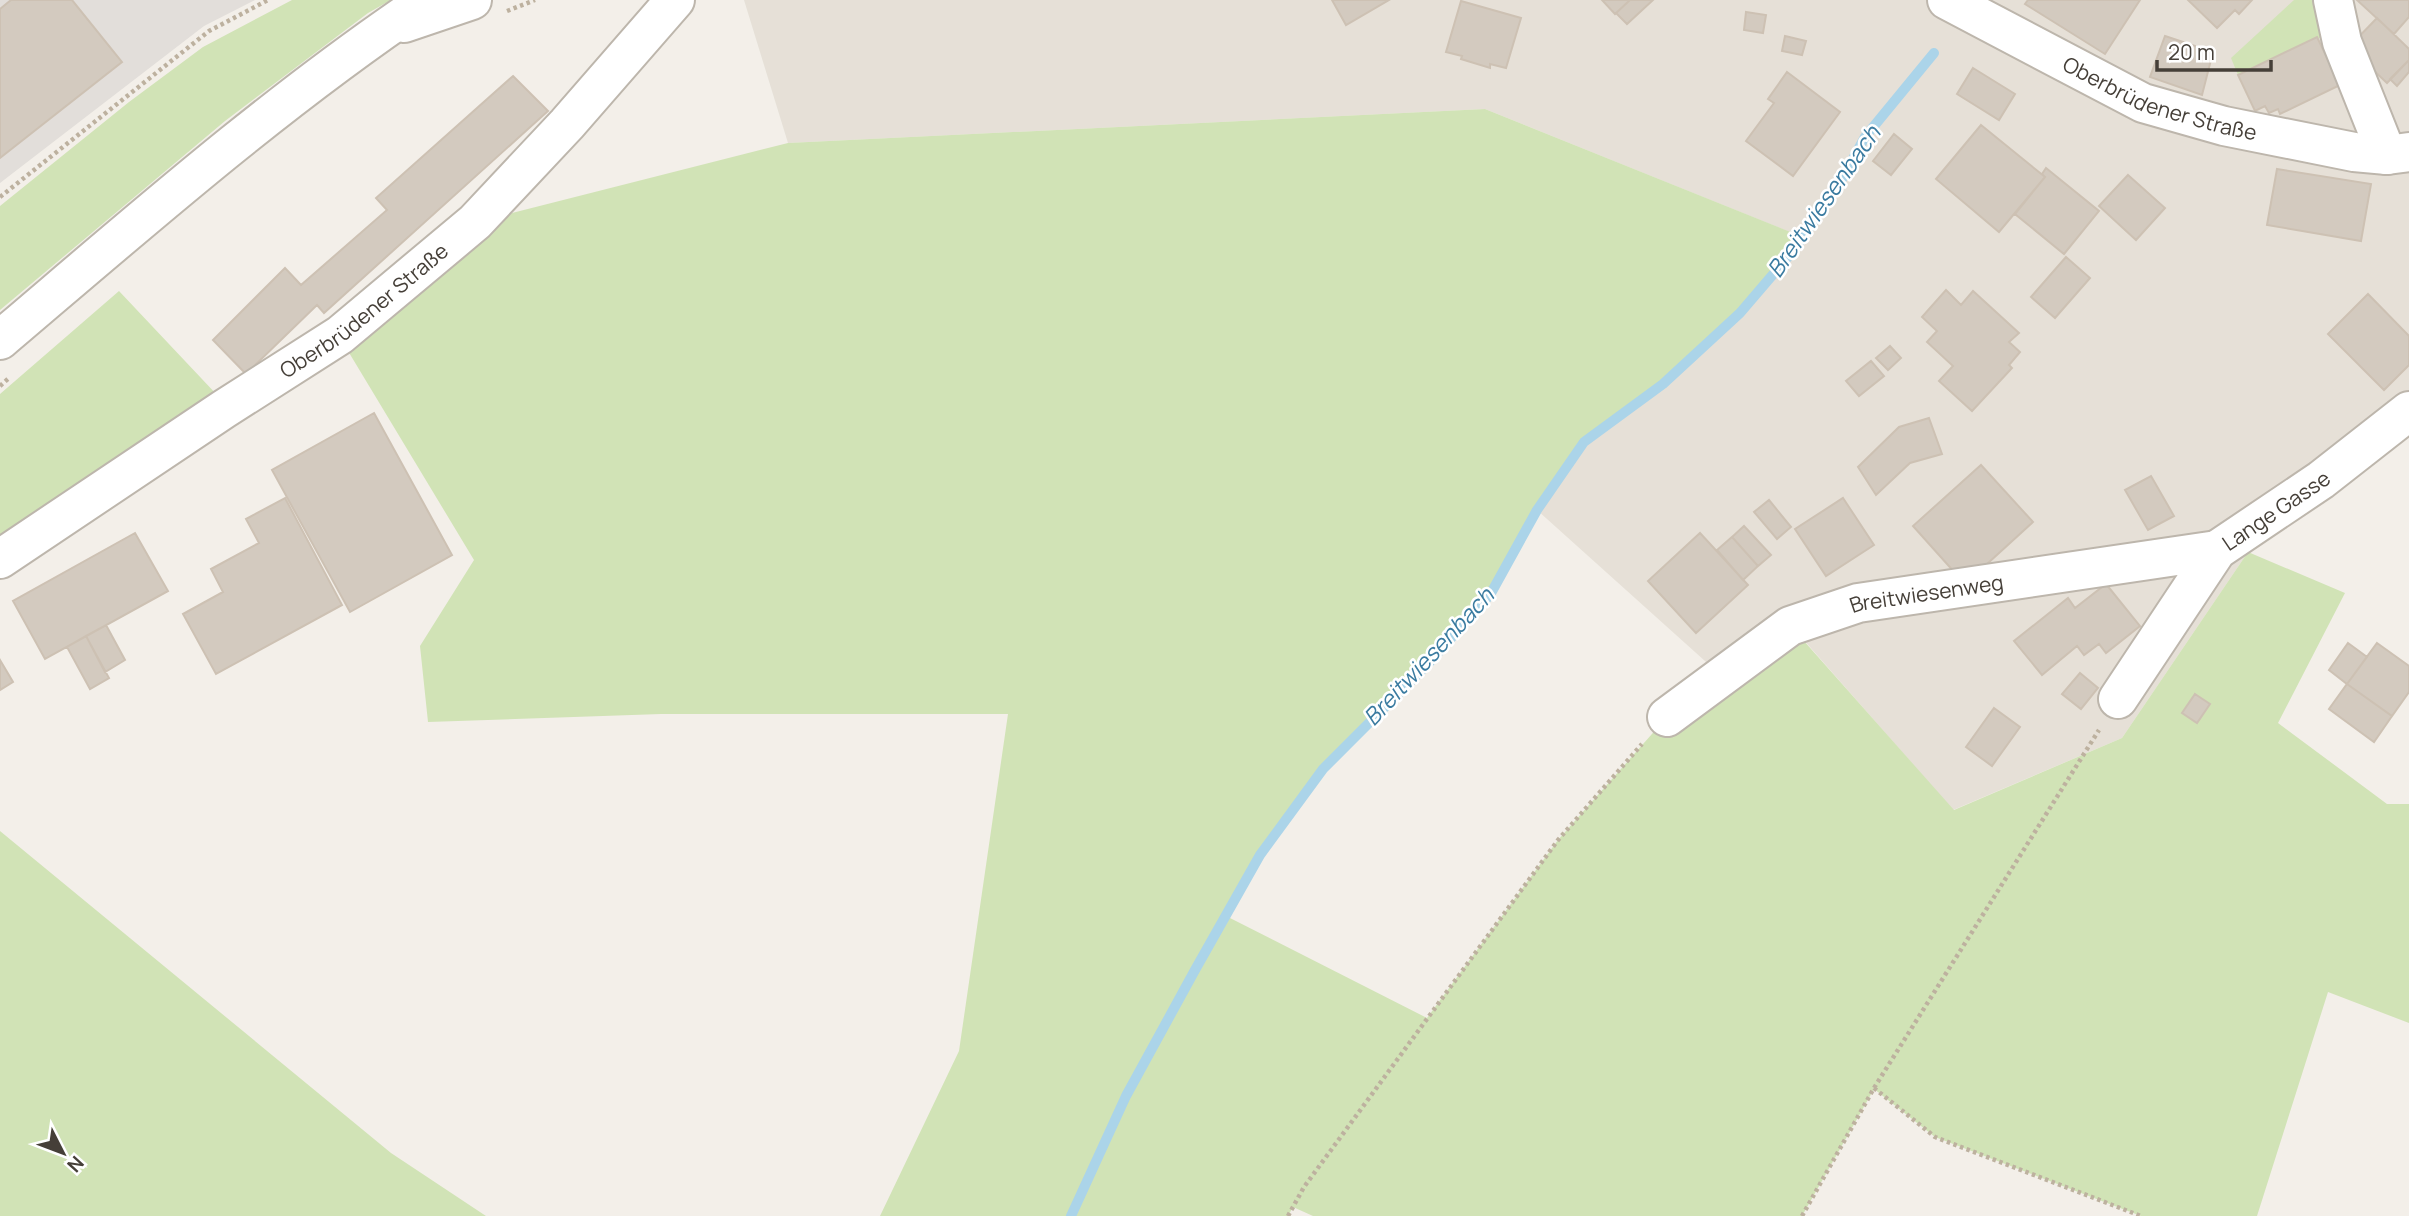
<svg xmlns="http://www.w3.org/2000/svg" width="2409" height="1216" font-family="Manrope,sans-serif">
  <rect width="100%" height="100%" fill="#f3efe9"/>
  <path fill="#e6e0d7" d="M744,0H2409V423L2248,552L2122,738L1953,810L1781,614L1715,670L1537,510L1584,442L1663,384L1740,313L1802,237L1485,109L788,143Z"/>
  <path fill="#e2deda" d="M0,0H255L204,26L0,183Z"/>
  <path fill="#d1e3b6" d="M292,0H391L368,13L225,121L0,310V206L129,102L203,47Z
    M2294,0H2317L2326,35L2238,75L2231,58Z
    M1485,109L1803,237L1740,313L1663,384L1584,442L1537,510L1490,595L1427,665L1323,769L1260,855L1226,916L1427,1018L1558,840L1667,717L1780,614L1954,810L2122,738L2248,552L2345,593L2278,723L2387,804H2409V1023L2328,992L2257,1216H2141L1935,1137L1874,1089L1802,1216H1313L1293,1207L1288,1216H880L959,1051L1008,714H661L428,722L420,646L474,560L348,351L512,213L788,143Z
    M119,291L218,396L0,541V394Z
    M0,831L391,1153L486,1216H0Z"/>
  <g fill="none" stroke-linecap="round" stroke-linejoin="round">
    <path stroke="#abd4e9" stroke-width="10" d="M1071,1216L1126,1096L1195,970L1260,855L1323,769L1427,665L1490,595L1537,510L1584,442L1663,384L1740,313L1793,251L1837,188L1865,137L1934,53"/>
  </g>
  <path fill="#d3cabf" stroke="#cdc1b3" stroke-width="2" d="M11,0H72L122,62L0,158V9Z
    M1332,0H1389L1346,25Z
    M1602,0H1630L1615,14Z
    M1630,0H1653L1627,24L1616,13Z
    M2028,0H2140L2105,54L2025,4Z
    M2188,0H2252L2239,14L2235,10L2217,28Z
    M2357,0H2409V17L2394,34Z
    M1461,1L1521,18L1506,68L1490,64V68L1461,59L1462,56L1446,52Z
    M1746,12L1766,15L1763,33L1744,30Z
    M2377,18L2409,49V60L2387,83L2349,47Z
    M1785,36L1806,41L1802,55L1782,51Z
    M2165,36L2213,52L2202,95L2150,77Z
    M2317,37L2340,85L2280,114L2278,109L2269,113L2265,106L2255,111L2238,75Z
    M2409,60V72L2397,86L2390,79Z
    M1973,68L2015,94L1999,120L1957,94Z
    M1787,72L1840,112L1793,176L1746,141L1774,103L1768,99Z
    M513,76L548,111L324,313L317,305L246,374L213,340L285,268L301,285L387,210L376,198Z
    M1981,125L2045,177L1999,232L1936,179Z
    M1894,134L1912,149L1891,175L1873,161Z
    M2046,168L2099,211L2064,254L2015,214L2045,177L2042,174Z
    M2277,169L2371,184L2361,241L2267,225Z
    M2128,175L2165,208L2136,240L2099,206Z
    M2066,257L2090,278L2055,318L2031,297Z
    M1946,290L1961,305L1973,291L2019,333L2009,342L2020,352L2009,365L2012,368L1972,411L1939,381L1953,366L1927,342L1937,331L1922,317Z
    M2368,294L2409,336V365L2384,390L2328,334Z
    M1890,346L1901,358L1888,370L1876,358Z
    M1871,361L1884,376L1859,396L1846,381Z
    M374,413L452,555L350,612L272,470Z
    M1929,418L1942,454L1910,463L1876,495L1858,467L1899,427Z
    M1981,465L2033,522L1965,584L1913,526Z
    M2151,476L2174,516L2148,530L2125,490Z
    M285,498L342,605L216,674L183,614L223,592L211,569L259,543L246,519Z
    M1843,498L1874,545L1826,576L1795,529Z
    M1769,500L1791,527L1777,539L1754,512Z
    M1744,526L1771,555L1758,566L1732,537Z
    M135,533L168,591L45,659L13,601Z
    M1700,533L1748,585L1696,633L1648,581Z
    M1732,537L1758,566L1743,580L1717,550Z
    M2106,584L2140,626L2106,653L2099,644L2084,655L2077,646L2042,675L2014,641L2068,598L2075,608Z
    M106,625L125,660L105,672L86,636Z
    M86,636L109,678L90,689L67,647Z
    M2348,643L2367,657L2347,684L2329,670Z
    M2377,643L2409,666V692L2392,716L2347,684Z
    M0,660L13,682L0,690Z
    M2080,673L2098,688L2081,709L2062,694Z
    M2347,684L2392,716L2374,742L2329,709Z
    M2195,694L2210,704L2197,723L2182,713Z
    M1994,708L2020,727L1992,766L1966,747Z"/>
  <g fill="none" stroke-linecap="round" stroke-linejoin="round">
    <defs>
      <g id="minor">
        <path id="s1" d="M1947,0L2143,103L2224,126L2354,152L2387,155L2409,152"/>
        <path d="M2333,0L2342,42L2387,155"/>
        <path d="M404,23L472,0"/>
        <path d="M0,340C139,222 275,102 427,0"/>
        <path id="s2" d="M0,559L224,409L340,335L475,222L567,124L675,0"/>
        <path id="s3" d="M2118,699L2217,550L2321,480L2409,411"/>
        <path id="s4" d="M1667,717L1790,626L1858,603L2217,550"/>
      </g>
    </defs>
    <use href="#minor" stroke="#bdb6ac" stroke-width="42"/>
    <path stroke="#bdb19f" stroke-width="4.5" stroke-dasharray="3.5 3.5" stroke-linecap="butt" d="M507,11L535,0
      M0,197L209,31L268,0
      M0,386L10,377
      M1874,1088L1935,1137L2141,1216
      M1288,1216L1304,1187L1558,840L1642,744
      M1802,1216L1874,1088L2099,730"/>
    <use href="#minor" stroke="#fff" stroke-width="38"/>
  </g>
  <g text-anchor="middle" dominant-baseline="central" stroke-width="5" stroke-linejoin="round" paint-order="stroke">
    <g font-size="21" fill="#453f38" stroke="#fff">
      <text stroke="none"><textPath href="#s1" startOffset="236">Oberbrüdener Straße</textPath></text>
      <text stroke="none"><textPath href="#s2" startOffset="441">Oberbrüdener Straße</textPath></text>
      <text stroke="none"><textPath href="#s3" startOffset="250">Lange Gasse</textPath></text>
      <text stroke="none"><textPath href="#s4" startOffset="294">Breitwiesenweg</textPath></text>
    </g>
    <g font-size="23" font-style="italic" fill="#3a7ba0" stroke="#fff">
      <text transform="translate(1823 201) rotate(-55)">Breitwiesenbach</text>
      <text transform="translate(1428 656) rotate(-47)">Breitwiesenbach</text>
    </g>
  </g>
  <g transform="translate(63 1153) rotate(132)" stroke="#ffffff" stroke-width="5" paint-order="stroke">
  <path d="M0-5L12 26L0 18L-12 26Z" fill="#453f38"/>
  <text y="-10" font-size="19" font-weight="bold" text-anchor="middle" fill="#453f38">N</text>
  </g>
  <path d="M2157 60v10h114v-10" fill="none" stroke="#453f38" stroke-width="3.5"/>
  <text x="2168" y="60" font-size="21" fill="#453f38" stroke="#ffffff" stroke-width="5" paint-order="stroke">20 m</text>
</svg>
